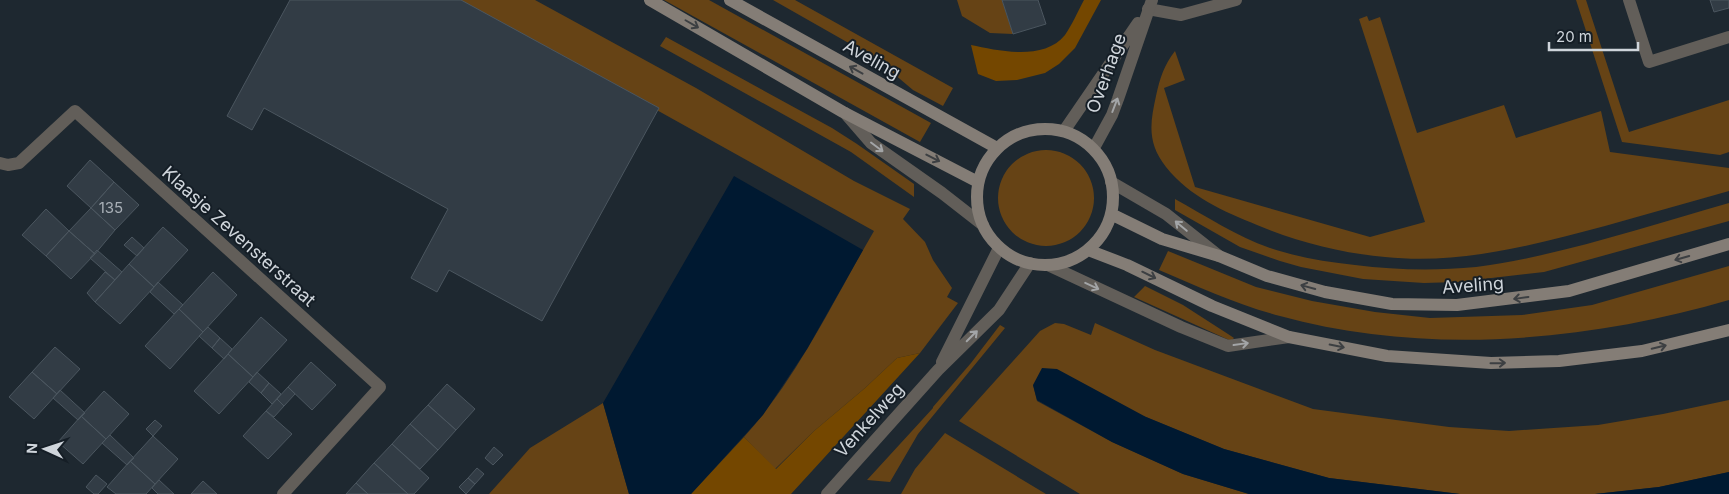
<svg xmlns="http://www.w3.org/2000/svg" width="1729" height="494" font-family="Inter,sans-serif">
  <rect width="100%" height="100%" fill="#1e2830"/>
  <path fill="#664315" d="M459,0H535L696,88L854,181L910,209L903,219L925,242L933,260L952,288L947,297L958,303L920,353L897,358L865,388L814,431L775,469L744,437C798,377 833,301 874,231Z
    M664,0H709L931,123L920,142Z
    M773,0H795L953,88L943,106L913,90L875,58Z
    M957,0H1002L1013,34L990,33L962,16Z
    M1576,0H1586L1629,132L1729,100V152L1720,155L1622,142Z
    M1367,16L1369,21L1380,17L1417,133L1504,105L1516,138L1601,111L1610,152L1729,168V191C1688,203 1646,214 1605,226C1534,245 1460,265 1385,257C1342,253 1298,242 1257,225C1223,211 1190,197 1166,167C1147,143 1150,123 1156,96C1160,78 1164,65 1175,51L1185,80L1164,88L1195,187L1370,237L1425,222L1359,19Z
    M666,37L832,128L857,144L914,184V197L851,152L660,46Z
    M998 198a48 48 0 1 1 96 0a48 48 0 1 1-96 0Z
    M1175,199C1206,216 1236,236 1270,248C1297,257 1326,262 1355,265C1395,270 1435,271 1476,267C1560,256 1647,226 1729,203V221L1544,272L1457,282L1424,283L1363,279L1301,267L1280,261L1240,247L1175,210Z
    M1168,251L1256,287L1312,301L1375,312L1430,318L1522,315L1592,305L1729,266V300C1585,342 1426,356 1280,316C1238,305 1199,287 1159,270Z
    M1145,286L1183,305L1228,334L1234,338L1232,340H1229L1134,297Z
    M1055,323L1064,324L1091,335L1095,323L1155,350L1313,409L1449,427L1509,431L1598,425L1663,414L1729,400V472L1659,487L1595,494H1460L1329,478L1224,449L1146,417L1033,385L1037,401L1112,442L1183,474L1249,494H1080L959,421L1040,331Z
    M1000,325L1005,328L918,434L890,482L867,480L933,408V407L971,363Z
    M603,403L629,494H489L530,448Z
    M945,433L1046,494H901L915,469Z"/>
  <path fill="#744700" d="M1084,0H1101L1075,48L1059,64L1045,73L1017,80L996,81L978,74L971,45C999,51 1044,61 1065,35C1072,25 1078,11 1084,0Z
    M920,353L791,494H691L744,437L776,469L814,431L865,388L897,358Z"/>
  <path fill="#001931" d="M734,176L863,250L807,349L763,415L691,494H629L603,403Z
    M1042,368L1057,369L1146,417L1224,449L1329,478L1460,494H1249L1183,474L1112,442L1037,400L1033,385Z
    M1729,472V494H1595L1659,487Z"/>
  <path fill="#323c45" stroke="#4b565f" d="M290,0H461L659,108L542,321L449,270L437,292L411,278L448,209L264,108L252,130L227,116Z
    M1002,0H1038L1046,24L1013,34Z
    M1710,0H1729V8L1714,12Z
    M90,160L114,182L91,208L67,186Z
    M114,182L139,205L115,230L91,208Z
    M91,208L115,230L95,254L69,231Z
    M46,209L69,231L46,256L22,235Z
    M163,227L188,250L154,287L129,264Z
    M69,231L95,254L71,279L46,256Z
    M132,237L144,248L137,256L124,245Z
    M97,250L122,272L115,280L90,258Z
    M129,264L154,287L120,324L95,302Z
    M105,272L115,280L95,302L87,293Z
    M213,272L237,295L203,332L179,309Z
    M158,282L183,305L174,314L150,292Z
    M179,309L203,332L170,369L145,346Z
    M261,317L287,340L253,377L228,354Z
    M208,327L220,338L212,348L199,336Z
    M220,338L232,349L224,359L212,348Z
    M55,347L80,369L57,394L32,372Z
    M228,354L253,377L219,414L194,391Z
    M311,362L336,385L312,410L288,387Z
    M32,372L57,394L34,419L9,397Z
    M257,372L269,383L261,393L249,382Z
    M269,383L281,394L272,404L261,393Z
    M447,384L475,409L456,430L428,405Z
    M288,387L295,394L284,406L277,399Z
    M60,390L85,413L78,420L53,398Z
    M104,391L129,414L106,439L81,416Z
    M277,399L284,406L274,417L266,411Z
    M428,405L456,430L438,450L410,424Z
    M266,411L292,434L268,459L243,436Z
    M81,416L106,439L83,464L58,442Z
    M155,420L162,426L153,436L146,429Z
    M410,424L438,450L420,469L392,444Z
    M110,435L134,458L127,465L102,443Z
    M153,436L178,459L155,484L130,461Z
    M392,444L429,478L414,494H408L374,463Z
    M494,447L503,455L493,465L485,458Z
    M130,461L155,484L146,494H116L107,487Z
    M374,463L408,494H368L356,483Z
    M477,468L484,474L475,484L468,478Z
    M96,475L107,484L98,494H94L86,487Z
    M468,478L475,484L466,494L459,487Z
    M159,480L174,494H158L152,488Z
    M203,481L217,494H191Z
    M356,483L368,494H346Z"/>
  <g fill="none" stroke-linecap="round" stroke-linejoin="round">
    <path stroke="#625e59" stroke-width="12" d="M1629,0L1649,62L1729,37
      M1148,9L1181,15L1236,0
      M845,113L871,143L942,193L983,225
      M1111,182L1166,214L1219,256
      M1048,265L1181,327L1228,346L1289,337"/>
    <path stroke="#625e59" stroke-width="12" d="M1064,131L1138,23
      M1094,148L1112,115L1118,99L1152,0
      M0,163L8,165L19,163L75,111L380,387L283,494
      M942,362L999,248
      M827,494L938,370L999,310L1030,263"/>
    <path stroke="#847d76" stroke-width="12" d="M650,0L843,112L978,182
      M730,0L997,148
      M977 197a68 68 0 1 1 136 0a68 68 0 1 1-136 0Z
      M1111,214L1162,239L1219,256L1267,276L1325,292L1392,304L1457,305L1569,291L1729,244
      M1088,250L1127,265L1212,306L1289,337L1387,356L1491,363L1559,361L1642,351L1729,330"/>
  </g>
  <defs><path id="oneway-shaft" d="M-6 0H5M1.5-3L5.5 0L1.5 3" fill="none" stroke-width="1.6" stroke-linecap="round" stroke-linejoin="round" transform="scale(1.25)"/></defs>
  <g stroke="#3c3f42">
    <use href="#oneway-shaft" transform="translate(692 24) rotate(30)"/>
    <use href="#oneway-shaft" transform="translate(856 70) rotate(-151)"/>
    <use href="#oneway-shaft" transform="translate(933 158) rotate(27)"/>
    <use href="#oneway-shaft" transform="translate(1682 258) rotate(164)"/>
    <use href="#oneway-shaft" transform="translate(1149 275) rotate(26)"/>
    <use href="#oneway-shaft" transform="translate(1308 287) rotate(-165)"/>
    <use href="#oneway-shaft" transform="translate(1521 298) rotate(172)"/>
    <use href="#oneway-shaft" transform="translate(1337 346) rotate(11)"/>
    <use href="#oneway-shaft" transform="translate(1659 347) rotate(-13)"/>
    <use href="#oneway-shaft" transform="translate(1498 363) rotate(-1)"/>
  </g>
  <g stroke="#a3a5a7">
    <use href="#oneway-shaft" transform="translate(1115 105) rotate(-69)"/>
    <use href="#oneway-shaft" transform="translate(877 147) rotate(37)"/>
    <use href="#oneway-shaft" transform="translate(1181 226) rotate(-140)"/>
    <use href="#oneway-shaft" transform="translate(1092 286) rotate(25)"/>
    <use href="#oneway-shaft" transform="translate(972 336) rotate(-45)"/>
    <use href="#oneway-shaft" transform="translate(1241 344) rotate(-8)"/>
  </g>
  <g text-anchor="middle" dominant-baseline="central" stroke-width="4" stroke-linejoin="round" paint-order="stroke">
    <g font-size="15" fill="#a8afb6">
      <text x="111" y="207">135</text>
    </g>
    <g font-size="18" fill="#cfd5db" stroke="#151e26">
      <text transform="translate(872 59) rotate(29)">Aveling</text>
      <text transform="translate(1106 73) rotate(-70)">Overhage</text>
      <text transform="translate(239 236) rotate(42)">Klaasje Zevensterstraat</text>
      <text transform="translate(1473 285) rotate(-4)">Aveling</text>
      <text transform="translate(869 420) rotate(-48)">Venkelweg</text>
    </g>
  </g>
  <g transform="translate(45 449) rotate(273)" stroke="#151e26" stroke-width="4" paint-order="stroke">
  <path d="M0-4L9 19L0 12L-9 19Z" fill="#cfd5db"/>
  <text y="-8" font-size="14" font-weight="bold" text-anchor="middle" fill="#cfd5db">N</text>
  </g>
  <path d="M1549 42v8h89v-8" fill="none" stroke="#cfd5db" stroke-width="2.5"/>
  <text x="1556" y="42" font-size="15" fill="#cfd5db" stroke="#151e26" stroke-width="4" paint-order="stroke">20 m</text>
</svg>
